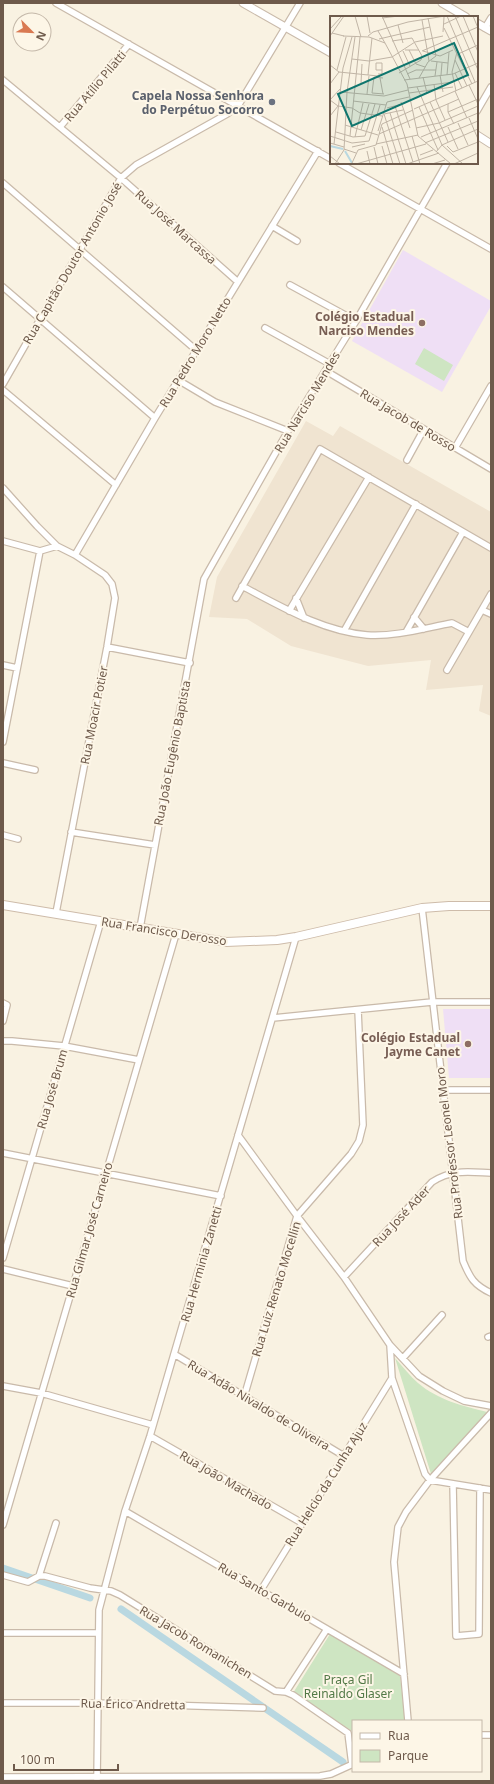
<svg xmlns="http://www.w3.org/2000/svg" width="494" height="1784" font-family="'Noto Sans',sans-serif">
  <rect width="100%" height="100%" fill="#f9f2e2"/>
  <path fill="#f0e4d1" d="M306,421L333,436L340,426L491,512V716L479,711L483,685L426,690L431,660L368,666L291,646L247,619L209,617L217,577Z"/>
  <path fill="#efdff5" d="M403,250L491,301V306L442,392L352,341Z
    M443,1009H491V1078H449Z"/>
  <path fill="#cee5c2" d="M424,348L453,365L444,381L415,364Z
    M395,1358C403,1367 410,1376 418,1383C438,1400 463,1406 487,1412L431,1474Z
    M330,1634L400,1676L405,1721H353V1740L352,1731L293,1693Z"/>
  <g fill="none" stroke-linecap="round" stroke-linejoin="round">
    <path stroke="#b9d8e1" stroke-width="7" d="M3,1568L90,1598
      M121,1609L343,1762"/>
    <defs>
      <path id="minor" d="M56,3L331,159
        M485,28L491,18
        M3,80L121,178L238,282
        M477,111L491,87
        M60,127L129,44
        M339,163L491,249
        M3,183L196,350
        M272,226L297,241
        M290,285L356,321
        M3,287L155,418
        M265,328L330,364
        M326,371L491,469
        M178,380L215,402L288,431
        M3,384L121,178L136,165L227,114L238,106L300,3
        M3,390L116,485
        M455,448L491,386
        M407,460L424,429
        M3,488L37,526L57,546L75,555L105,575L112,584L115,598L107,647L56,913
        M3,541L40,551L57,546
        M75,555L155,418L318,151
        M242,586C282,607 322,631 367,635C395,637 425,628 452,623L469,632
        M236,598L320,449L491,548
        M296,598L304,618
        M482,610L491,614
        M289,611L369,477
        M414,617L424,629
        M344,631L416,504
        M406,632L463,532
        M107,647L190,663
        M3,665L17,668
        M447,670L491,594
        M3,742L40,551
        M3,763L35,770
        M71,832L155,845
        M3,835L18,839
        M422,908L463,1261C470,1278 474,1285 491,1293
        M140,928L204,579L288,431L356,321L447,163
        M3,1003L7,1005L3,1021
        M273,1018L432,1002H491
        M3,1041H12L64,1046L139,1060
        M442,1090H491
        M238,1135L297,1216L344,1277L390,1345L392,1378L425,1474L430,1480L491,1490
        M3,1153L221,1196
        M3,1258L101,921
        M3,1269L73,1286
        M344,1277L432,1182C452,1169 468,1172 491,1173
        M488,1337L491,1336
        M390,1345L419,1376L443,1391L464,1401L491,1406
        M174,1354L344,1456
        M403,1358L442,1315
        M3,1386L41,1393L153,1425
        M244,1397L297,1216L351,1154L359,1141L363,1125L358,1010
        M150,1436L302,1523
        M453,1484L456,1636L479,1634L480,1488
        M125,1511L404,1674
        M3,1525L176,934
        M3,1575L28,1582L39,1576H45L90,1588L111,1591L120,1595L275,1691L286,1692L293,1695L348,1733L352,1765
        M39,1576L56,1523
        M261,1590L392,1378
        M3,1633H97
        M286,1692L327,1629
        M3,1703H97L263,1708
        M408,1721L394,1562L398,1527L406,1512L430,1480L491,1413
        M481,1735H491
        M3,1777L320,1776L331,1774L353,1764
        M97,1781L99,1610L125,1511L150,1436L296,937"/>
      <path id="tertiary" d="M243,3L331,53
        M442,3L466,17
        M477,23L491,31
        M477,135L491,144"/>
      <path id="secondary" d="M3,905L226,942L277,940L296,937L422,908L449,906H491"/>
    </defs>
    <use href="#minor" stroke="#c9baaa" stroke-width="8"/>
    <use href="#tertiary" stroke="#c9baaa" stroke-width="9"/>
    <use href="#secondary" stroke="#cebcaa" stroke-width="10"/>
    <use href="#minor" stroke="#fff" stroke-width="5.5"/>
    <use href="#tertiary" stroke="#fff" stroke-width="7"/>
    <use href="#secondary" stroke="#fff" stroke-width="8"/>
  </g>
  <circle fill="#6b7280" stroke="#fdf6e7" stroke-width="1.5" cx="272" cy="102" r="4"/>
  <g fill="#8d6e63" stroke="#fdf6e7" stroke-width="1.5">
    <circle cx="422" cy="323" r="4"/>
    <circle cx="468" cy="1044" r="4"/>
  </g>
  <g text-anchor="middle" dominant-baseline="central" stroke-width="4" stroke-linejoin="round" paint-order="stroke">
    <g font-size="12" fill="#6e5a4b" stroke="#fdf6e7">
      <text transform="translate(95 86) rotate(-50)">Rua Atílio Pilatti</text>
      <text transform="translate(176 227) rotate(42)">Rua José Marcassa</text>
      <text transform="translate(72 263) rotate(-60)">Rua Capitão Doutor Antonio José</text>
      <text transform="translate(195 352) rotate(-59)">Rua Pedro Moro Netto</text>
      <text transform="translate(307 402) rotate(-59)">Rua Narciso Mendes</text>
      <text transform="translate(408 420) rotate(31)">Rua Jacob de Rosso</text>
      <text transform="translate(94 715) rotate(-79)">Rua Moacir Potier</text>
      <text transform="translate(172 753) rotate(-79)">Rua João Eugênio Baptista</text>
      <text transform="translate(164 931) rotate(9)">Rua Francisco Derosso</text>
      <text transform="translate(52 1089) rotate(-74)">Rua José Brum</text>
      <text transform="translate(449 1143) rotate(-97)">Rua Professor Leonel Moro</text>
      <text transform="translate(401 1216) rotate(-47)">Rua José Ader</text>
      <text transform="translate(89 1230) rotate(-74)">Rua Gilmar José Carneiro</text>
      <text transform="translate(201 1264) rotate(-74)">Rua Herminia Zanetti</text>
      <text transform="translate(276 1289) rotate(-73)">Rua Luiz Renato Mocellin</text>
      <text transform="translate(259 1405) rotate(31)">Rua Adão Nivaldo de Oliveira</text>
      <text transform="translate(226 1480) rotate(30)">Rua João Machado</text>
      <text transform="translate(326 1484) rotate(-58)">Rua Helcio da Cunha Ajuz</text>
      <text transform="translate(265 1592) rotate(30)">Rua Santo Garbuio</text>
      <text transform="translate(196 1642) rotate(31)">Rua Jacob Romanichen</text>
      <text transform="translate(133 1704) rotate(1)">Rua Érico Andretta</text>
    </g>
    <g font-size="12" font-weight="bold" fill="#5b616d" stroke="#fdf6e7" text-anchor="end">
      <text x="264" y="95">Capela Nossa Senhora<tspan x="264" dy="14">do Perpétuo Socorro</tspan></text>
    </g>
    <g font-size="12" font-weight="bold" fill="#785e54" stroke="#fdf6e7" text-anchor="end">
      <text x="414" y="316">Colégio Estadual<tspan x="414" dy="14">Narciso Mendes</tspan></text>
      <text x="460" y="1037">Colégio Estadual<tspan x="460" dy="14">Jayme Canet</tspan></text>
    </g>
    <g font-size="12" fill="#537947" stroke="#fdf6e7">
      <text x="348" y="1679">Praça Gil<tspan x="348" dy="14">Reinaldo Glaser</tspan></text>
    </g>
  </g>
  <g transform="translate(330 16)">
    <rect width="148" height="148" fill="#f9f2e2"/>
    <path fill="none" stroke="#b9d8e1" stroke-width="2" d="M0,130L13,133M15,135L22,147"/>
    <path fill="none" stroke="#c1b5a6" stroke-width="1" d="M25,0L31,21M37,0L40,17M52,0L80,63M117,0L145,66M125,0L148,54M133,0L148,36M143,0L148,12M52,2L69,0M92,4L99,45M114,8L131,0M68,9L73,27M114,12L142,68M0,13L11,1M48,15L55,27M113,16L114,1M2,17L14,20M0,20L14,0M13,20L39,21L55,27L77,68L88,120L121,148M38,20L43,16L78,6L115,0M49,23L100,11M62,25L82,22L92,40L91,44L69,57M75,34H89M79,34L86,48L95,51M73,35L80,50M92,35L148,11M93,35L110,40L123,34M128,38L148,29M22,43L39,45L62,41L85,26L113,20M125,44L137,70M101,45L118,47M52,47H46V54H52M0,49L9,56L48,60M7,54L16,21M125,57L132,72M48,58H52V47M77,58L86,54H106M38,59L42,22M110,59L113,76M111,59L112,47M117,59L119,36M105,60L107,46M93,61L97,77M50,62L53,78M53,62L44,61L42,77L54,78M89,62L98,46L106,40L98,2M74,64L123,58L148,47M31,67L32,48M0,68L9,56M104,68L106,84L115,104M139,69L148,88M87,71L112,129L133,148M78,72L123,66M125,75L137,102M126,75L122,56L127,36M11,76L54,80L78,74M79,77L123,71M37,78L39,60M0,84L8,90L22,92L30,97L52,100M0,84L10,73M23,85L56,89M71,86L80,112M100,86L118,126M118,88V96L124,108M65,90L83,146M89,91L108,134M57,92L72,88M84,93L148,65M118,96L148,83M60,97L76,148M0,100L8,90M139,102L148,123M128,107L138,129M15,109L48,119M52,111L63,148M118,111L128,133M86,112L109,107L148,90M31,114L39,88M48,115L57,86L79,81M6,116L23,121L35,120L45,88M49,118L129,83M0,120L22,127L39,125L50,89M20,120L30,21M82,120L90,148M25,121L33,87M91,121L148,97M0,127L14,131M95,127L148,105M4,128L13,52L22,21M46,128L88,119M52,130L57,148M22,131L35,128M44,131L48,148M14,133L26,137M120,133L117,130L123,136L148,126M37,135L40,148M106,136L112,129L148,113M90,139L103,134M0,140L10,148M22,147L28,134L46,129L52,108L83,94M5,148L14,134L17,76L25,21M26,148L96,128M70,148L54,98L73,94M77,148L109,137M102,148L115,144M124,148L148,137"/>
    <path fill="#0f766e" fill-opacity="0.15" stroke="#0f766e" stroke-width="2" d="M124,27L138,59L22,110L8,78Z"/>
    <rect width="148" height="148" fill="none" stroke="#6e5a4b" stroke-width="2"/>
  </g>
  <rect width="494" height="1784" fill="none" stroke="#6e5a4b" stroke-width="8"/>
  <rect x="352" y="1720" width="130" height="52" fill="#fdf6e7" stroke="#c4b8a9"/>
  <rect x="360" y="1733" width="20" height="6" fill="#ffffff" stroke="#c4b8a9"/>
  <text x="388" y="1740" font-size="12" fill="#6e5a4b">Rua</text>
  <rect x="360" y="1750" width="20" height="12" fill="#cee5c2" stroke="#c4b8a9"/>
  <text x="388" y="1760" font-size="12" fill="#6e5a4b">Parque</text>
  <g transform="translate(32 32) rotate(114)"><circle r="19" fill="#fdf6e7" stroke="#c4b8a9"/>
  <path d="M0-3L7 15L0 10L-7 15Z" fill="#d97952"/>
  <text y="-6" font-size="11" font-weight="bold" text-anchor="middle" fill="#6e5a4b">N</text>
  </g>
  <path d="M14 1764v6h104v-6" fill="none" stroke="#6e5a4b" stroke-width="2"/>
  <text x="20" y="1764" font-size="12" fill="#6e5a4b" stroke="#fdf6e7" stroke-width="3" paint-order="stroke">100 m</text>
</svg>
